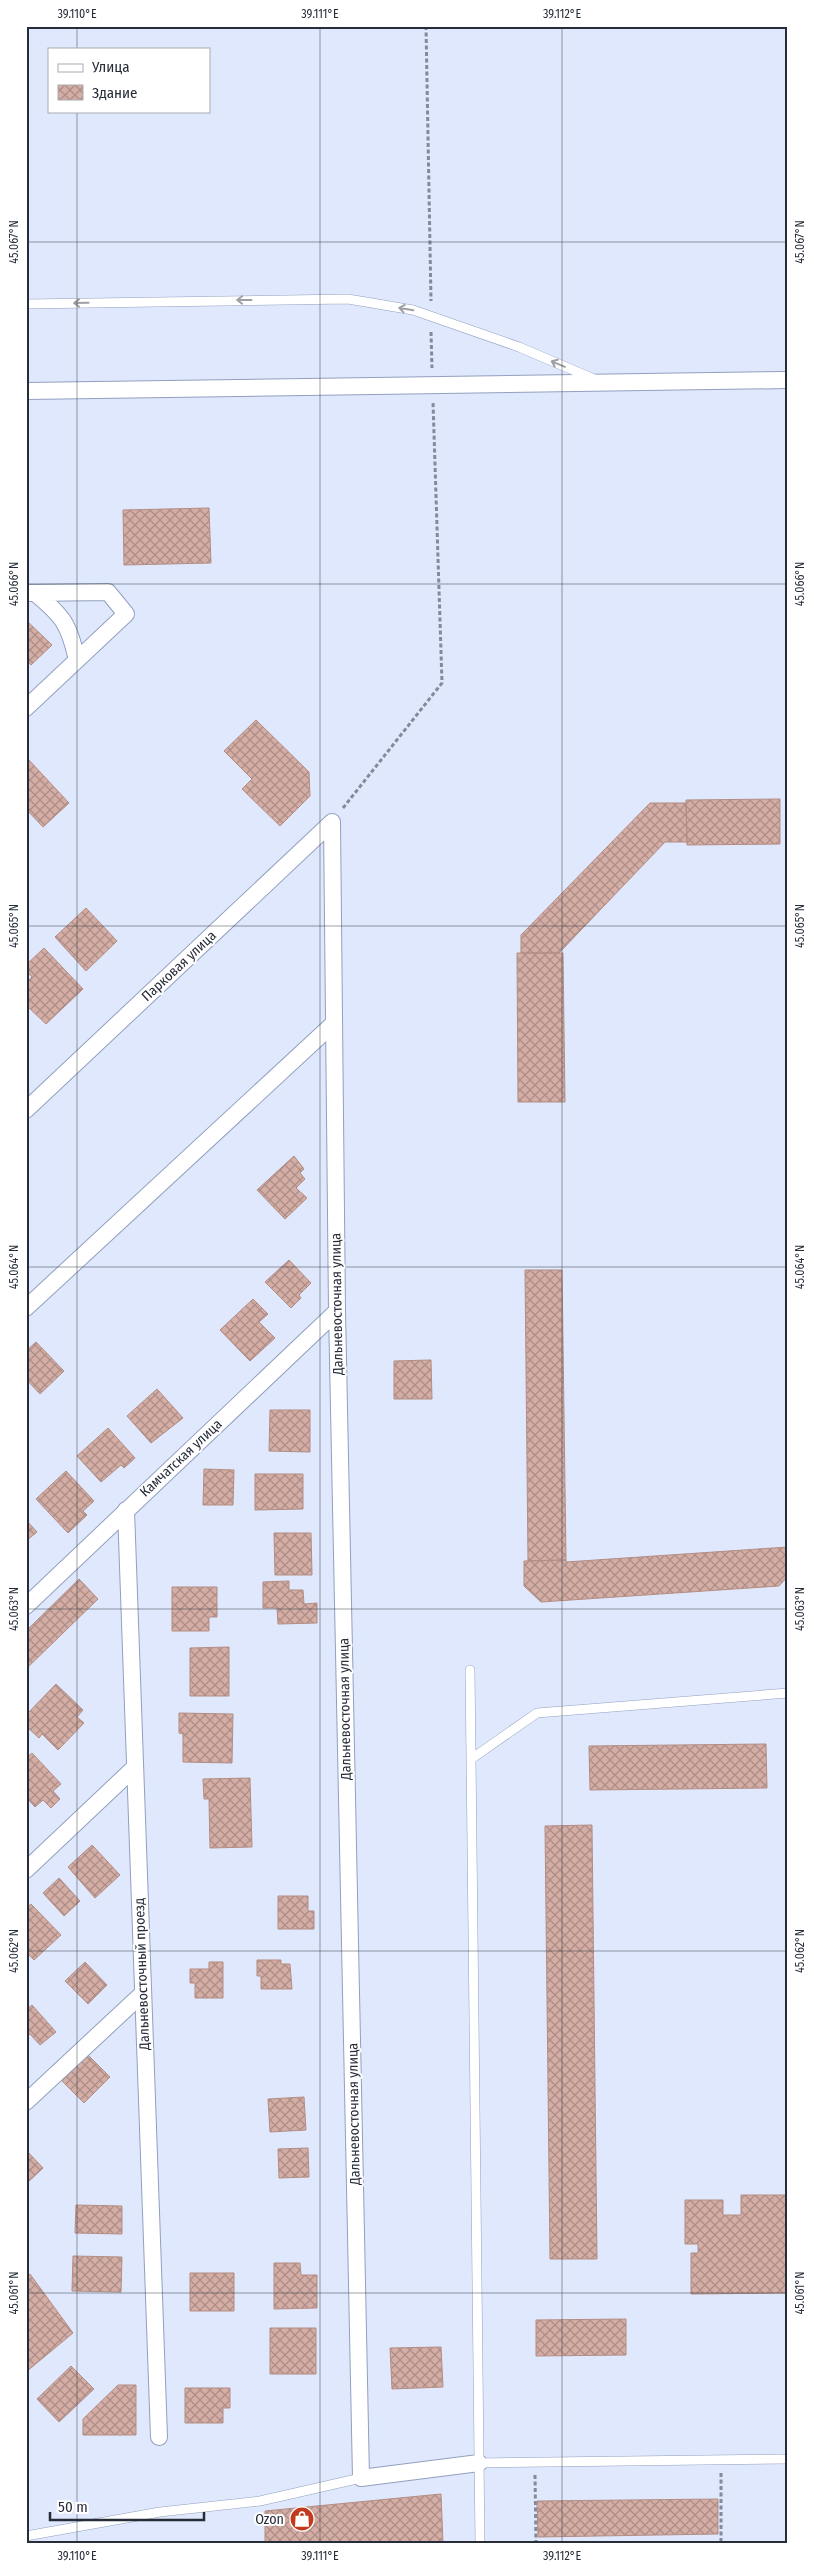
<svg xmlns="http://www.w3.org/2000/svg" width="814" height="2569" font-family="'Fira Sans Condensed',sans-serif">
  <defs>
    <pattern id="building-cross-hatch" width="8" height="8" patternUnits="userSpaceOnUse" patternTransform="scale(1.25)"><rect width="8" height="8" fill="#d4ada4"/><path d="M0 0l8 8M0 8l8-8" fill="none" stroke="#ac8d87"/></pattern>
  </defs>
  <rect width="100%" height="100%" fill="#dfe8fc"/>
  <path fill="url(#building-cross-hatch)" stroke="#b38d84" d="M209,508L211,563L124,565L123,510Z
    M26,620L52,645L31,665L26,660Z
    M256,720L309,772L310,796L280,826L242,789L252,779L224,751Z
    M28,759L69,803L43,827L26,809Z
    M780,799V844L687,845L686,800Z
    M650,803H686L687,842H665L559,953H521V935Z
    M86,908L117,941L86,971L55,937Z
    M44,948L83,989L46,1024L26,1005V983L32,977L26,971V965Z
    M517,953H563L565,1102H518Z
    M294,1156L304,1169L300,1173L305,1179L296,1188L307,1198L285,1219L257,1190Z
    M289,1260L311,1283L299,1295L301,1298L291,1308L265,1282Z
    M525,1270H562L566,1560L528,1561Z
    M253,1299L268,1314L259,1322L275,1338L250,1361L220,1330Z
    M36,1342L64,1371L40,1394L26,1379V1351Z
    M431,1360L432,1399H394V1361Z
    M157,1389L183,1418L151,1443L127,1416Z
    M270,1410H310V1452L269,1451Z
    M108,1428L135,1458L124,1468L121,1465L101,1482L77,1456Z
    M204,1469L234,1470L233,1505H203Z
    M66,1471L94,1501L83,1511L87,1515L68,1533L36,1499Z
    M255,1474H303V1509L255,1510Z
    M26,1520L37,1532L26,1541Z
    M274,1533H311L312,1575H275Z
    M788,1547V1576L779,1586L541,1602L524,1586V1561L566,1560V1562Z
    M79,1579L98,1599L26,1669V1631Z
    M289,1581V1590H303L304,1604L317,1603V1623L278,1624L277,1608H263V1582Z
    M172,1587H217V1617H209V1631H172Z
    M229,1647V1696H190V1648Z
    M56,1684L83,1710L77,1717L84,1723L58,1750L42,1734L39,1738L26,1726V1715Z
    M179,1713L233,1714L232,1763L183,1762V1734L179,1733Z
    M766,1744L767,1788L590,1790L589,1746Z
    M32,1753L61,1784L53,1791L60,1799L51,1808L43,1800L35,1807L26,1797V1758Z
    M250,1778L252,1847L210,1848L209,1799H204L203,1779Z
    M592,1825L597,2259H550L545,1826Z
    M92,1845L120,1875L95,1898L68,1867Z
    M59,1878L80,1901L64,1916L43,1893Z
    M278,1896H308V1911H314V1929H278Z
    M31,1904L61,1935L34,1960L26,1952V1909Z
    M257,1960H281V1964H290L292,1989H261V1976H257Z
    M85,1962L107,1985L88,2004L65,1981Z
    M209,1962H223V1998H195V1983H190V1969H209Z
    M32,2005L56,2032L40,2045L30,2034L26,2037V2010Z
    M88,2055L110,2077L84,2103L62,2081Z
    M304,2097L306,2130L270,2132L268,2099Z
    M308,2148L309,2177L279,2178L278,2149Z
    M26,2150L43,2168L26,2184Z
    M741,2195H788V2293L691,2294V2253H698V2244H685V2200H723V2215H741Z
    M76,2205L122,2206V2234L75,2233Z
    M73,2256L122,2257L121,2292L72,2291Z
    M274,2263H300L301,2275H317V2308L274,2309Z
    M190,2273H234V2311H190Z
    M30,2274L73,2333L26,2372V2278Z
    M626,2319V2355L536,2356V2320Z
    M270,2328H316V2374H270Z
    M441,2347L443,2387L392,2389L390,2348Z
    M71,2366L94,2389L59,2422L37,2399Z
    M118,2385H136V2435H83V2419Z
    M185,2388H230V2408H223V2423H185Z
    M441,2494L443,2543H265V2511Z
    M718,2499V2534L538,2537L537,2501Z"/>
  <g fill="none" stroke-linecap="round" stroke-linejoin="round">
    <defs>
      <path id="service" d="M26,304L348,299L413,310L519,347L594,379
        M470,1670L480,2543
        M471,1759L537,1713L788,1693
        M479,2463L788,2459
        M26,2536L160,2512L260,2501L361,2478"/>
      <path id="minor" d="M26,391L788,380
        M26,593L108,592L126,614L26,708
        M35,593C63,616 69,624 77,660
        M332,822L337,1311L361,2478L479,2463
        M26,1110L332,822
        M26,1308L334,1023
        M126,1510L159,2437
        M26,1606L337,1311
        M26,1870L135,1767
        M26,2102L143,1993"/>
    </defs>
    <use href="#service" stroke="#92a0bf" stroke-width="10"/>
    <use href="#minor" stroke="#92a0bf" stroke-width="18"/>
    <path stroke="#838b9b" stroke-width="3" stroke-dasharray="4 2.5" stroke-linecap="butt" d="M426,26L431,301
      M431,332L432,368
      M343,808L442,683L433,402
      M721,2473V2543
      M535,2475L536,2543"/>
    <use href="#service" stroke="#fff" stroke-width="9"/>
    <use href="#minor" stroke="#fff" stroke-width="16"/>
  </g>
  <defs><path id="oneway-shaft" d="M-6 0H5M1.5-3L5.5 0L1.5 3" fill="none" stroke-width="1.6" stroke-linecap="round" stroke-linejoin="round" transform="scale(1.25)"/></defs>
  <g stroke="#9da0a5">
    <use href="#oneway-shaft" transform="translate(244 300) rotate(180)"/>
    <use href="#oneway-shaft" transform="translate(81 303) rotate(179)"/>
    <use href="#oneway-shaft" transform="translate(406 309) rotate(-170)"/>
    <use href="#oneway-shaft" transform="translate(558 364) rotate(-157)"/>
  </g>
  <path fill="none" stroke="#262c38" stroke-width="1" stroke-opacity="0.45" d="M77,26V49M320,26V2543M562,26V2543M77,111V2543M26,242H788M26,584H788M26,926H788M26,1267H788M26,1609H788M26,1951H788M26,2293H788"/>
  <defs>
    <symbol id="shop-disc" viewBox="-11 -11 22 22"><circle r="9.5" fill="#c3391c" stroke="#fff"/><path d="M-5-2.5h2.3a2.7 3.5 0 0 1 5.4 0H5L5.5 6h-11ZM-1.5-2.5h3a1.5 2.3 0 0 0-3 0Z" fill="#fff"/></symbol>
  </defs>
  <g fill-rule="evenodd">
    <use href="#shop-disc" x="288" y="2505" width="28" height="28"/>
  </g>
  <g text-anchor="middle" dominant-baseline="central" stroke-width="4" stroke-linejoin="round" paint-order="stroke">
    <g font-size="14" fill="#262c38" stroke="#fff">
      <text transform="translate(179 966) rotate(-43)">Парковая улица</text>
      <text transform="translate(337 1304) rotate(-91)">Дальневосточная улица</text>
      <text transform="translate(181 1458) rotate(-43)">Камчатская улица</text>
      <text transform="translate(345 1709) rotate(-91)">Дальневосточная улица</text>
      <text transform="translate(142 1974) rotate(-92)">Дальневосточный проезд</text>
      <text transform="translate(354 2114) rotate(-91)">Дальневосточная улица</text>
    </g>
    <g font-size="14" fill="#262c38" stroke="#fff" text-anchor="end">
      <text x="284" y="2519">Ozon</text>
    </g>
  </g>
  <rect width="814" height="2569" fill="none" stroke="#ffffff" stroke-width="55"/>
  <rect x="48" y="48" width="162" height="65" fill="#ffffff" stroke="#a8abaf"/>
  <rect x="58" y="64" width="25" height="8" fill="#ffffff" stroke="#a8abaf"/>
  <text x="92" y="72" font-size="15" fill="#262c38">Улица</text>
  <rect x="58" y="85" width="25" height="15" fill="url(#building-cross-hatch)" stroke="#a8abaf"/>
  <text x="92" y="98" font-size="15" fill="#262c38">Здание</text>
  <path d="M50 2512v8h154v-8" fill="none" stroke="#262c38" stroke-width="2.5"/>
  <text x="58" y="2512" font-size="15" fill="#262c38" stroke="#ffffff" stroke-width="4" paint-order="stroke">50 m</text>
  <rect x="28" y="28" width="758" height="2514" fill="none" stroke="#262c38" stroke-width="2"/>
  <g font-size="12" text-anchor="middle" fill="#262c38">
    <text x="77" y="18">39.110°E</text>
    <text x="320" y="18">39.111°E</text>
    <text x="562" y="18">39.112°E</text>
    <text transform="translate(14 242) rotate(-90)" y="4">45.067°N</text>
    <text transform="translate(800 242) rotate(-90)" y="4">45.067°N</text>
    <text transform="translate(14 584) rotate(-90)" y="4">45.066°N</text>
    <text transform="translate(800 584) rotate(-90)" y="4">45.066°N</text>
    <text transform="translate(14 926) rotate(-90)" y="4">45.065°N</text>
    <text transform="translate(800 926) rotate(-90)" y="4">45.065°N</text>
    <text transform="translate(14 1267) rotate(-90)" y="4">45.064°N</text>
    <text transform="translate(800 1267) rotate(-90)" y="4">45.064°N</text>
    <text transform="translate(14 1609) rotate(-90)" y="4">45.063°N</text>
    <text transform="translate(800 1609) rotate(-90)" y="4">45.063°N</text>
    <text transform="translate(14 1951) rotate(-90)" y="4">45.062°N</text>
    <text transform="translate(800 1951) rotate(-90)" y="4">45.062°N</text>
    <text transform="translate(14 2293) rotate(-90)" y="4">45.061°N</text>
    <text transform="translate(800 2293) rotate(-90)" y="4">45.061°N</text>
    <text x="77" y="2560">39.110°E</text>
    <text x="320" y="2560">39.111°E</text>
    <text x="562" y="2560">39.112°E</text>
  </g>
</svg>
